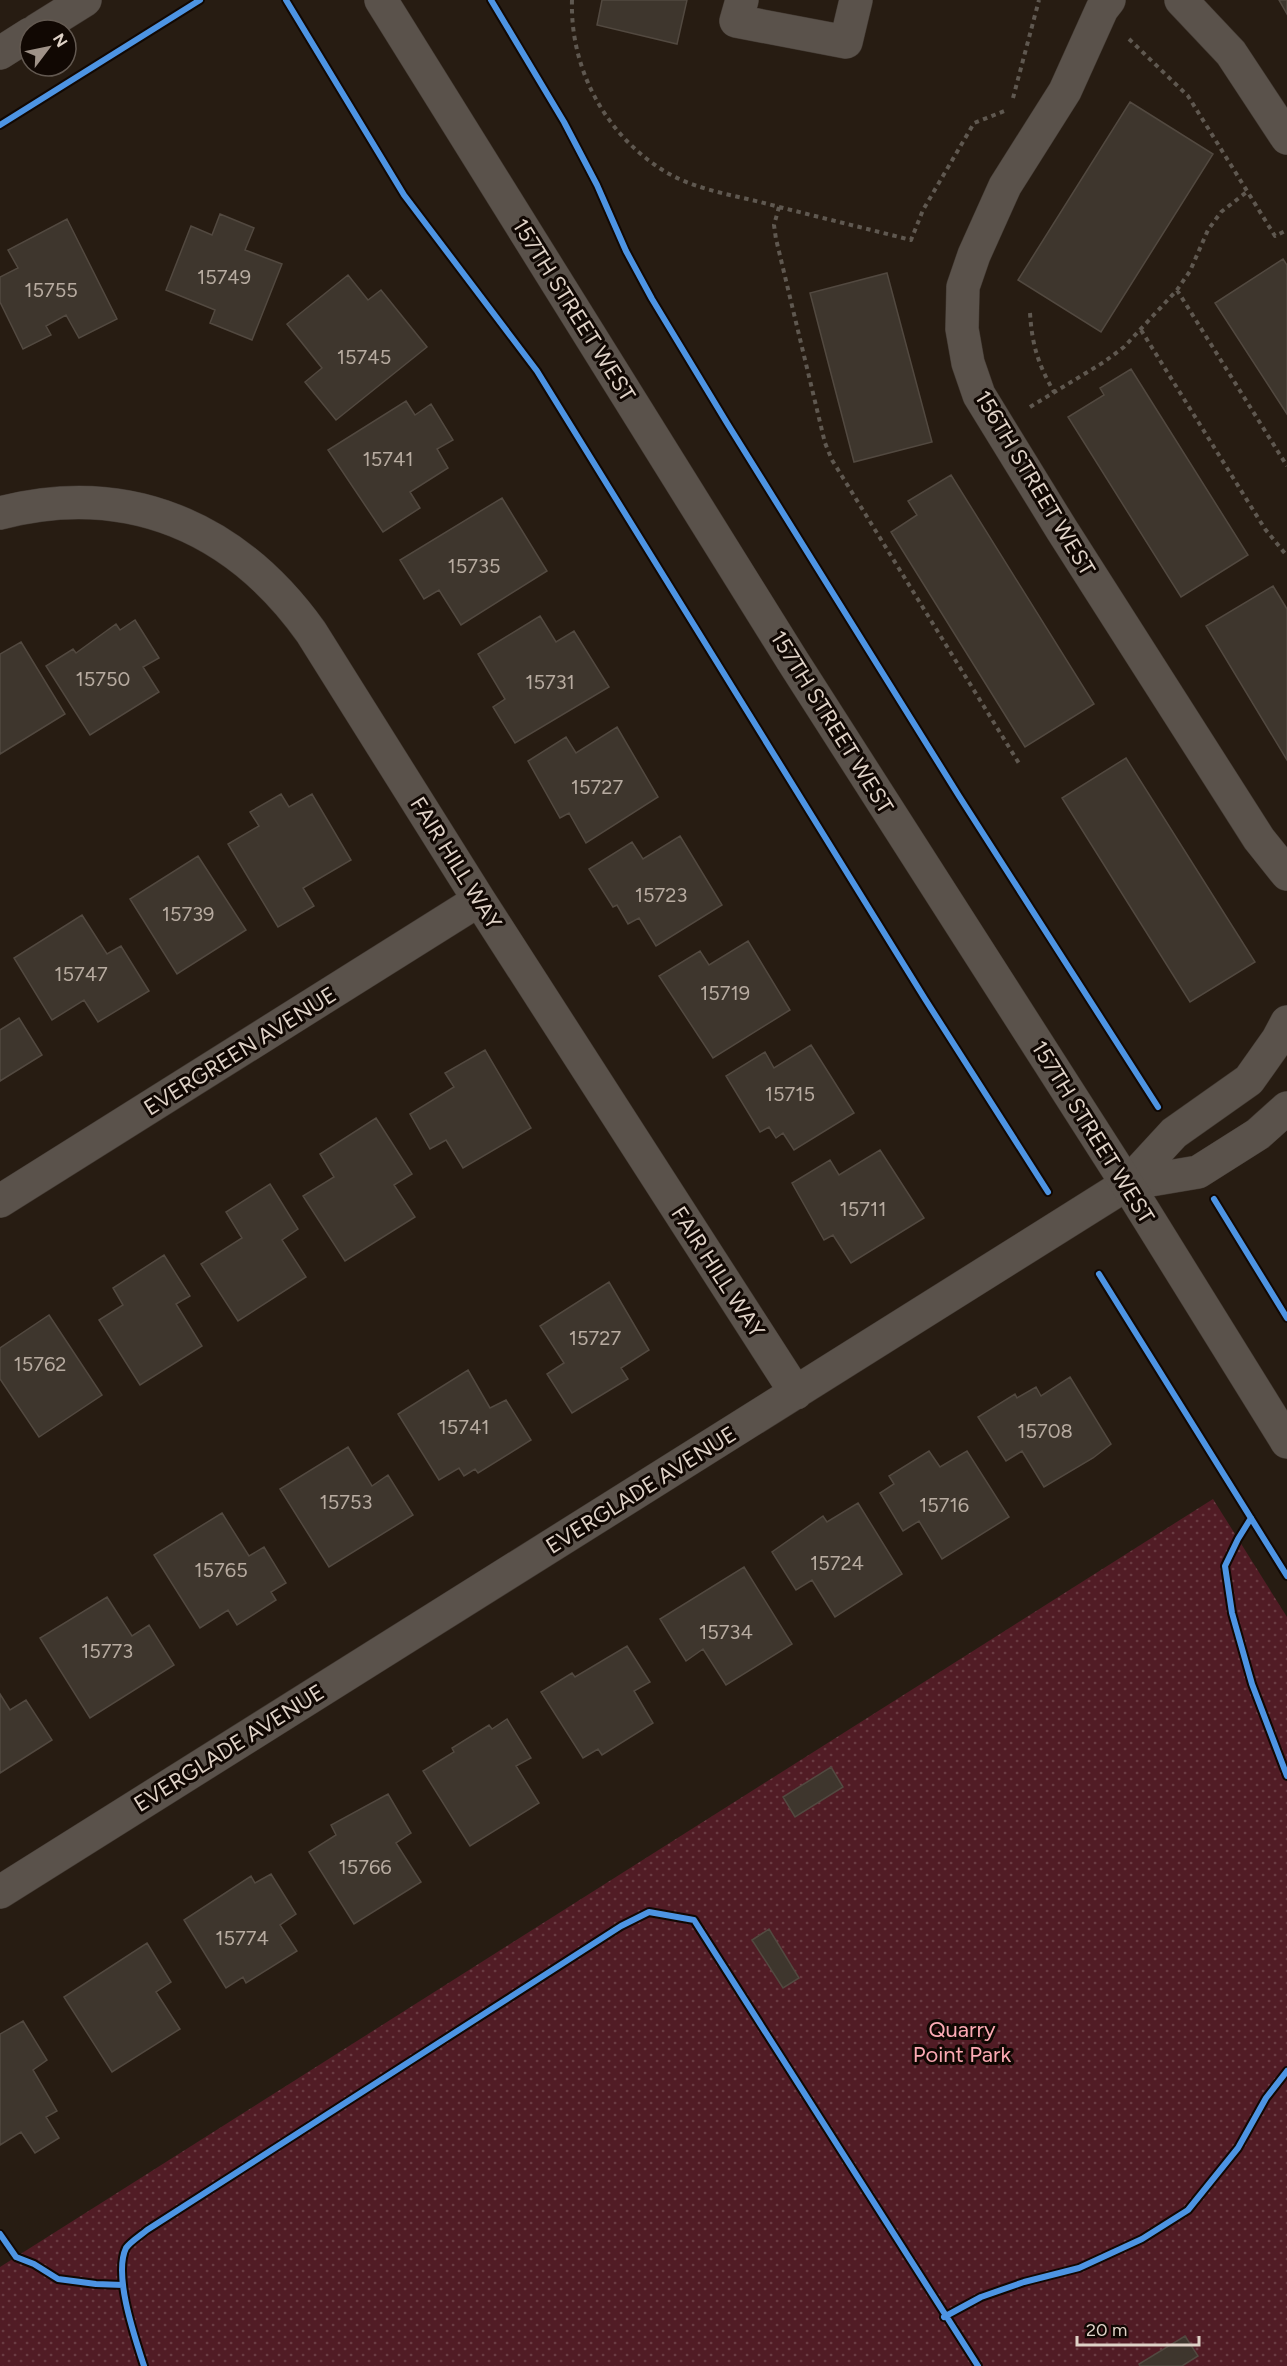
<svg xmlns="http://www.w3.org/2000/svg" width="1287" height="2366" font-family="Figtree,sans-serif">
  <defs>
    <pattern id="park-dots" width="8" height="8" patternUnits="userSpaceOnUse" patternTransform="scale(1.5)"><rect width="8" height="8" fill="#511c25"/><path d="M2 2h.1M6 6h.1" fill="none" stroke="#6a3c43" stroke-width="1.8" stroke-linecap="round"/></pattern>
  </defs>
  <rect width="100%" height="100%" fill="#271c12"/>
  <path fill="url(#park-dots)" d="M1213,1499L1287,1617V2366H0V2267Z"/>
  <path fill="#3e362d" stroke="#524940" stroke-width="1.5" d="M602,0H687L677,44L597,25Z
    M1279,0H1287V14Z
    M1130,102L1213,154L1101,332L1018,280Z
    M220,214L254,228L245,250L282,264L252,340L210,323L215,310L166,290L191,226L212,235Z
    M67,219L117,319L79,338L66,315L46,326L51,335L23,349L0,302V277L18,268L8,250Z
    M1283,259L1287,265V414L1215,303Z
    M887,273L932,442L854,462L810,293Z
    M348,275L368,300L381,290L427,347L336,420L305,382L322,368L287,324Z
    M1131,369L1248,555L1181,597L1068,417L1104,395L1100,388Z
    M406,401L415,415L431,404L453,440L437,449L448,468L410,492L420,508L383,532L328,450Z
    M951,475L1094,704L1025,747L891,532L917,515L908,501Z
    M502,498L547,571L461,625L439,590L424,599L400,560Z
    M1273,586L1287,609V760L1206,626Z
    M540,616L556,642L574,631L609,687L515,743L493,707L505,699L478,654Z
    M135,620L159,658L143,667L159,692L90,735L46,666L73,649L76,653L116,624L120,630Z
    M21,642L65,714L0,754V654Z
    M617,727L658,797L586,843L569,813L560,818L528,761L566,737L576,753Z
    M1126,758L1255,962L1190,1002L1062,798Z
    M281,794L289,807L312,794L351,860L303,888L314,906L278,927L228,844L259,826L250,812Z
    M680,836L722,905L656,946L639,918L628,924L617,905L613,907L589,869L632,842L643,859Z
    M198,856L246,930L177,974L130,899Z
    M82,915L107,954L121,946L149,991L98,1022L84,1000L52,1020L14,958Z
    M748,941L790,1010L713,1058L659,976L700,951L709,965Z
    M19,1018L42,1055L0,1081V1030Z
    M811,1045L854,1113L794,1150L783,1133L776,1138L769,1127L760,1132L726,1076L765,1052L774,1068Z
    M485,1050L531,1128L463,1168L446,1140L430,1149L410,1114L454,1087L445,1073Z
    M376,1118L412,1174L394,1185L415,1217L345,1261L303,1196L334,1177L320,1154Z
    M880,1150L924,1218L851,1263L833,1235L824,1240L792,1183L830,1160L839,1175Z
    M270,1184L298,1229L282,1240L306,1277L238,1321L201,1264L242,1238L226,1212Z
    M164,1255L190,1296L176,1304L202,1346L140,1385L99,1320L123,1305L113,1288Z
    M609,1282L649,1350L621,1368L628,1379L572,1413L547,1374L564,1363L540,1326Z
    M49,1315L102,1395L39,1437L0,1379V1348Z
    M468,1370L490,1408L506,1400L531,1440L478,1473L475,1469L464,1476L459,1468L439,1480L398,1414Z
    M1070,1377L1111,1444L1093,1458L1044,1487L1022,1451L1006,1461L978,1417L1015,1394L1017,1398L1036,1387L1041,1396Z
    M348,1447L372,1486L388,1475L413,1515L329,1567L280,1489Z
    M929,1451L940,1467L967,1451L1009,1517L942,1559L919,1521L903,1531L880,1493L894,1484L889,1476Z
    M858,1503L902,1574L835,1617L812,1580L796,1590L772,1552L823,1516L827,1522Z
    M222,1513L249,1556L264,1547L286,1583L271,1592L276,1600L237,1625L228,1610L200,1628L154,1555Z
    M744,1567L792,1644L726,1685L703,1649L686,1661L660,1619Z
    M107,1597L132,1636L149,1625L174,1665L90,1718L40,1638Z
    M627,1646L650,1682L634,1691L653,1723L602,1755L598,1749L583,1758L541,1692L572,1673L575,1677Z
    M0,1694L10,1710L26,1700L52,1740L0,1773Z
    M507,1719L531,1758L516,1766L539,1803L470,1846L423,1771L454,1752L452,1748L489,1725L492,1729Z
    M831,1767L843,1787L795,1817L783,1797Z
    M388,1794L411,1833L396,1843L421,1882L354,1924L309,1852L336,1835L331,1825Z
    M271,1874L296,1914L280,1925L297,1951L246,1983L243,1977L226,1988L184,1920L251,1876L255,1883Z
    M769,1929L799,1978L783,1988L752,1940Z
    M147,1943L171,1982L156,1992L180,2029L112,2072L64,1997Z
    M23,2021L47,2060L33,2070L57,2111L46,2117L59,2138L35,2153L21,2132L0,2145V2034Z
    M1185,2336L1198,2356L1182,2366H1140L1139,2364Z"/>
  <g fill="none" stroke-linecap="round" stroke-linejoin="round">
    <defs>
      <path id="street" d="M742,0L736,21L846,42L856,0
        M1109,0L1102,9L1065,91L1005,186L974,255L963,287L962,329L968,363L979,395L1062,530L1259,839L1287,874
        M1181,0L1231,53L1287,138
        M37,30L85,0
        M0,53L30,34
        M0,513C128,480 236,527 311,632L479,900L796,1393
        M1127,1184L1174,1133L1249,1080L1278,1039L1287,1022
        M0,1201L479,900
        M0,1892L1127,1184L1198,1172L1258,1134L1287,1108"/>
      <path id="secondary" d="M381,0L792,660L1127,1184L1287,1442"/>
    </defs>
    <use href="#street" stroke="#413831" stroke-width="34"/>
    <use href="#secondary" stroke="#413831" stroke-width="34"/>
    <path stroke="#5f5850" stroke-width="4" stroke-dasharray="4.5 4.5" stroke-linecap="butt" d="M572,0C570,68 604,132 661,169C690,188 727,194 760,202C810,215 860,227 911,240L923,210L974,123L1007,110
      M1129,39L1188,96L1275,236L1287,230
      M1013,98L1039,0
      M779,207L774,225L776,239L825,443L832,460L1020,765
      M1177,290L1287,466
      M1030,313C1032,345 1038,364 1054,392
      M1141,330L1265,529L1287,556
      M1030,407L1104,362L1124,347L1177,290L1190,271L1208,230L1221,212L1248,191"/>
    <use href="#street" stroke="#5a524b" stroke-width="33"/>
    <use href="#secondary" stroke="#5a524b" stroke-width="33"/>
    <defs>
      <path id="cycleway" d="M286,0L404,195L537,371L925,999L1048,1192
        M491,0L564,122L597,185L626,251L652,299L727,423L959,796L1158,1107
        M0,125L200,0
        M1214,1199L1287,1318
        M1099,1274L1287,1576
        M1251,1518L1238,1539L1225,1566L1232,1613L1252,1684L1287,1776
        M0,2234L16,2257L34,2264L58,2279L96,2284L123,2285
        M944,2317L981,2297L1024,2282L1079,2268L1142,2239L1188,2210L1238,2148L1266,2098L1287,2071
        M144,2366C135,2338 113,2275 126,2248C130,2242 141,2235 147,2230L621,1926L649,1912L694,1920L978,2366"/>
    </defs>
    <use href="#cycleway" stroke="#110803" stroke-width="10"/>
    <use href="#cycleway" stroke="#4d94e3" stroke-width="6"/>
  </g>
  <g text-anchor="middle" dominant-baseline="central" stroke-width="6" stroke-linejoin="round" paint-order="stroke">
    <g font-size="20" fill="#b7aba0">
      <text x="224" y="277">15749</text>
      <text x="51" y="290">15755</text>
      <text x="364" y="357">15745</text>
      <text x="388" y="459">15741</text>
      <text x="474" y="566">15735</text>
      <text x="103" y="679">15750</text>
      <text x="550" y="682">15731</text>
      <text x="597" y="787">15727</text>
      <text x="661" y="895">15723</text>
      <text x="188" y="914">15739</text>
      <text x="81" y="974">15747</text>
      <text x="725" y="993">15719</text>
      <text x="790" y="1094">15715</text>
      <text x="863" y="1209">15711</text>
      <text x="595" y="1338">15727</text>
      <text x="40" y="1364">15762</text>
      <text x="464" y="1427">15741</text>
      <text x="1045" y="1431">15708</text>
      <text x="346" y="1502">15753</text>
      <text x="944" y="1505">15716</text>
      <text x="837" y="1563">15724</text>
      <text x="221" y="1570">15765</text>
      <text x="726" y="1632">15734</text>
      <text x="107" y="1651">15773</text>
      <text x="365" y="1867">15766</text>
      <text x="242" y="1938">15774</text>
    </g>
    <g font-size="22" fill="#dfd2c7" stroke="#110803">
      <text transform="translate(574 310) rotate(58)">157TH STREET WEST</text>
      <text transform="translate(1035 483) rotate(59)">156TH STREET WEST</text>
      <text transform="translate(832 722) rotate(58)">157TH STREET WEST</text>
      <text transform="translate(456 863) rotate(58)">FAIR HILL WAY</text>
      <text transform="translate(240 1051) rotate(-32)">EVERGREEN AVENUE</text>
      <text transform="translate(1093 1132) rotate(58)">157TH STREET WEST</text>
      <text transform="translate(718 1272) rotate(57)">FAIR HILL WAY</text>
      <text transform="translate(641 1490) rotate(-32)">EVERGLADE AVENUE</text>
      <text transform="translate(229 1748) rotate(-32)">EVERGLADE AVENUE</text>
    </g>
    <g font-size="22" fill="#fcaab4" stroke="#110803">
      <text x="962" y="2029">Quarry<tspan x="962" dy="25">Point Park</tspan></text>
    </g>
  </g>
  <g transform="translate(48 48) rotate(58)"><circle r="28" fill="#110803" stroke="#635951" stroke-width="1.5"/>
  <path d="M0-4.5L10 22L0 15L-10 22Z" fill="#9f9288"/>
  <text y="-9" font-size="16" font-weight="bold" text-anchor="middle" fill="#dfd2c7">N</text>
  </g>
  <path d="M1077 2336v9h122v-9" fill="none" stroke="#dfd2c7" stroke-width="3"/>
  <text x="1086" y="2336" font-size="18" fill="#dfd2c7" stroke="#110803" stroke-width="4.5" paint-order="stroke">20 m</text>
</svg>
